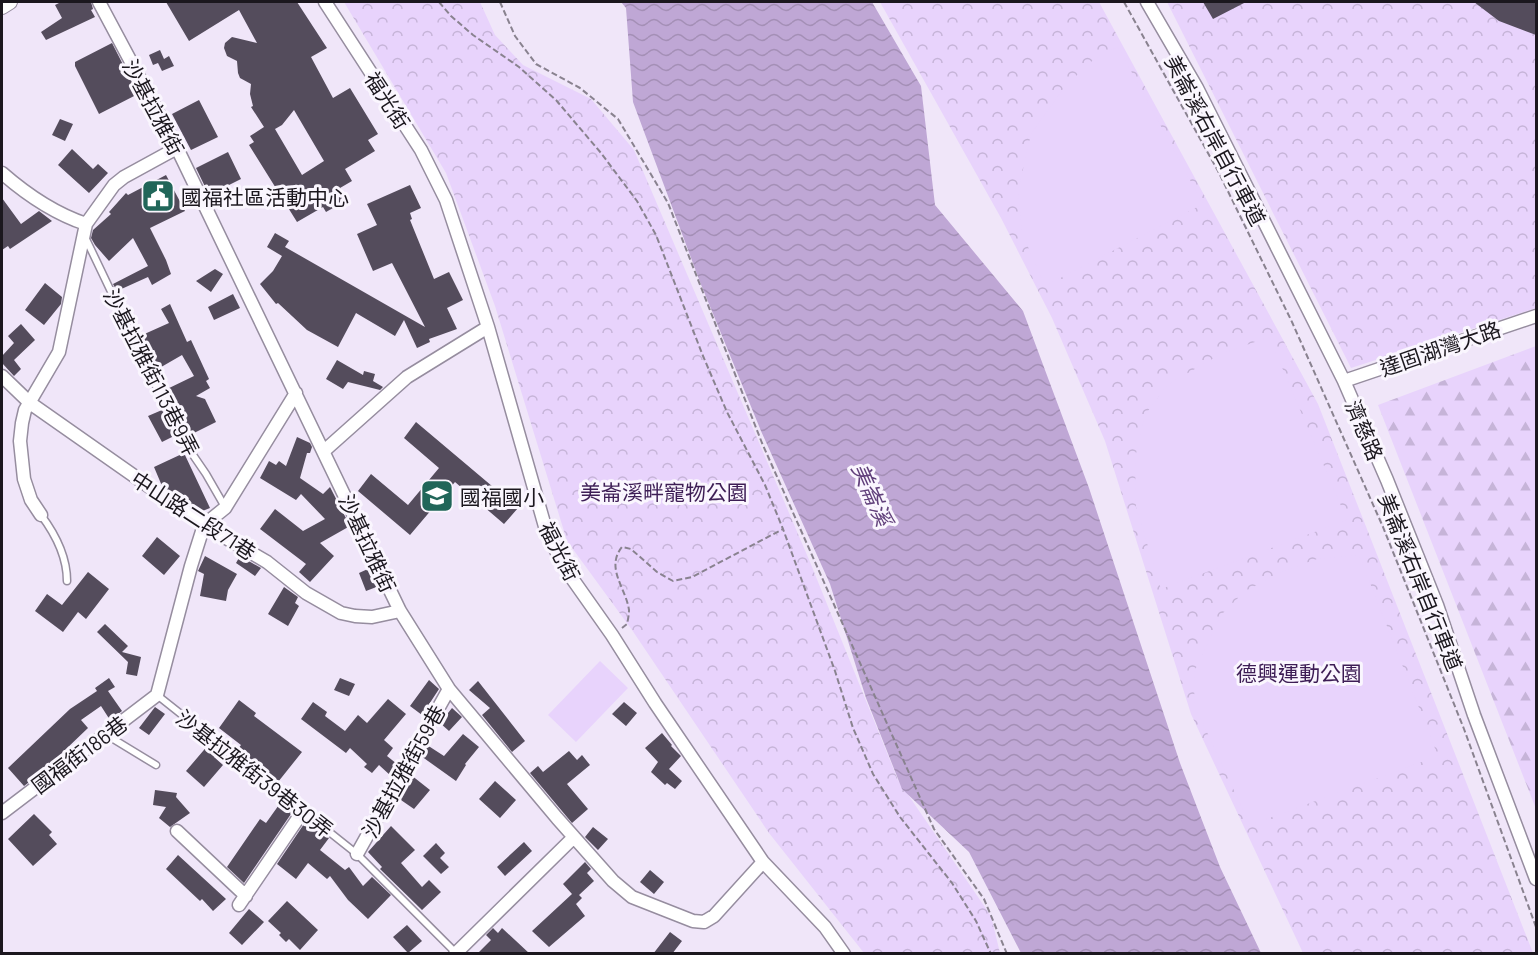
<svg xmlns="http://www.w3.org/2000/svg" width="1538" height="955" font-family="Barlow,'Noto Sans TC',sans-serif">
  <defs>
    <pattern id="forest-firs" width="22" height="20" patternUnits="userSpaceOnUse" patternTransform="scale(1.5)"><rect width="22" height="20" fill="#e8d3fc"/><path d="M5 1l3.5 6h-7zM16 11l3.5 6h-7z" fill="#c6b4d8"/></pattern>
    <pattern id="park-crowns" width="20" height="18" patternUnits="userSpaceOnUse" patternTransform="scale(1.5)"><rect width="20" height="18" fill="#e8d3fc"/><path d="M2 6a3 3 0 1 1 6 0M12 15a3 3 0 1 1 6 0" fill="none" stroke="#c6b4d8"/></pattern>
    <pattern id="water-waves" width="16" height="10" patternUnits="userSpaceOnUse" patternTransform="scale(1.5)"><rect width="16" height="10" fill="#bfa7d5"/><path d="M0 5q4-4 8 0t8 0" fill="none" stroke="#a48fb6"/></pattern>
  </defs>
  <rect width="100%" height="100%" fill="#f0e6f9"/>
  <path fill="url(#forest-firs)" d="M1536,346V809L1378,405Z"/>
  <path fill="url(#park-crowns)" d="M344,2H480L495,35L523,65L591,99L634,150L810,562L898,780L991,916L1000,953H864L769,833L632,630L567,541L495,306L446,173Z
    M880,2H1099L1318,404L1533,953H1303L1191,714L1105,441L1052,318L1001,218Z
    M1167,2H1536V308L1351,368Z"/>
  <path fill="#e8d3fc" d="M1118,47L1203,204L1045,286L1022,233L1018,191L1031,134L1063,89L1088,64L1102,54Z
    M1269,337L1347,520L1161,589L1136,507L1135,458L1145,415L1167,385L1221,354Z
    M1359,555L1438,756L1250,825L1194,704L1195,670L1221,615L1244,592L1281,572L1317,559Z
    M600,661L628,688L576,742L548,715Z"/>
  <path fill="url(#water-waves)" d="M621,2H872L921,86L935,205L1023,311L1089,488L1180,763L1220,867L1261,953H1021L969,852L902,789L866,698L830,584L761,431L700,282L633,102L626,8Z"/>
  <path fill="#544c5c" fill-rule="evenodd" d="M61,2H91L93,9L91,10L95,17L46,40L41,32L62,18L55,5Z
    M166,2H297L327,48L311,57L333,98L350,88L378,134L368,140L375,151L345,169L352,181L340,188L347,200L326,212L323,207L297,222L249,145L254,142L250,136L264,127L251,107L253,106L250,94L251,84L240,78L238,73L237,61L227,56L224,48L225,43L232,37L257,43L239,10L189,41ZM294,110L324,161L302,175L275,129L282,125Z
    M1203,2H1246L1213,19Z
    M1474,2H1536V35L1499,21Z
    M112,43L138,94L99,114L75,66V62Z
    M160,50L164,59L169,56L174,66L162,71L158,63L153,65L149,55Z
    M199,100L218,137L191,150L172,114Z
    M60,119L73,124L65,141L52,135Z
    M72,149L93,169L98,164L108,173L89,193L58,165Z
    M228,152L241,179L209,195L196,168Z
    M166,175L185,211L150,228L166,260L171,274L152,285L148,277L117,291L113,284L148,266L133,238L109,261L95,245L91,238L93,230L111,214L109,212L126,193L128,195Z
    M410,185L421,208L410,213L412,219L410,220L434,279L449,272L463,300L447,308L457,329L429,339L430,342L417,348L404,320L395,336L356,313L338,347L307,330L278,303L276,304L260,284L273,271L282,256L267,247L275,233L289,241L285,247L425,327L392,263L373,271L357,234L377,225L367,204Z
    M2,198L21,224L39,211L52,221L10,249L8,246L2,250Z
    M215,269L223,274L211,292L196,281Z
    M45,283L62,297L61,304L44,325L25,310Z
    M233,294L240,308L214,320L208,307Z
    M170,304L187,342L191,340L209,379L206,381L210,388L196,396L205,399L216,422L188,436L185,430L183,431L165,390L194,376L182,355L156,370L140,336L169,323L161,309Z
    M21,324L35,340L14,360L21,369L14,376L2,363V356L14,343L8,336Z
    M337,360L363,375L364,371L375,374L373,381L383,387L380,390L348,382L343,389L326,379Z
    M162,410L174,436L162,442L148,416Z
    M416,422L518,508L504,524L455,482L410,535L358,491L371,474L408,505L439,468L404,438Z
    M297,437L310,443L312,447L310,453H307L300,478L323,494L330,487L350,526L320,543L334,556L310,582L299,572L306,564L260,529L275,509L303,531L325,519L301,494L296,500L260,478L269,461L276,465L279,461L286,466Z
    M184,453L210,508L200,512L189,504L187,501H185L162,486L154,467Z
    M157,537L180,556L164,575L142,556Z
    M205,556L237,574L228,590L226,601L200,596L204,574L198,571Z
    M240,556L261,568L255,576L236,563Z
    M370,568L379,586L366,591L359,573Z
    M88,572L109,589L86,619L78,612L63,632L35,611L47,594L62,605Z
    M284,587L298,597L295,603L299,606L288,626L268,614Z
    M105,624L128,646L122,652L141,657L137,676L126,674L128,662L97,632Z
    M109,678L115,687L108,691L122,711L110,720L101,706L81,720L88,728L41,773L24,786L8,768L70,709L97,691L95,688Z
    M340,678L355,684L349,696L334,690Z
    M429,680L439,689L422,715L410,706Z
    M478,681L525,741L512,752L482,715L490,708L469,690Z
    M388,699L406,714L384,740L393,748L387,756L397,764L391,776L379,765L372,773L364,767L367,764L350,748L346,753L301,719L313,702L327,712L325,716L345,731L358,715L367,723Z
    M239,700L256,713L254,716L302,752L278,782L238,749L241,745L219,728Z
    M624,702L637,713L626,726L612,714Z
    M155,707L165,714L149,735L139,728Z
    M452,708L462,717L449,731L440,723Z
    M662,733L672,745L671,746L681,756L669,769L682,781L675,789L667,783L665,785L651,772L658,762L645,748Z
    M463,734L479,747L465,764L466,765L456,781L421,756L427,745L444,756Z
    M209,744L218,752L214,757L223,765L204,787L186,771Z
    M569,751L577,760L582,755L590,765L567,784L588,809L572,823L530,773L538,766L543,772Z
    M411,775L430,790L414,809L398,798Z
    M495,781L516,800L500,818L479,799Z
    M155,790L177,793L176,797L190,813L170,827L159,818L166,807L153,805Z
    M281,802L293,811L244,883L227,867L260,819L266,823Z
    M34,814L52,832L49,835L57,844L33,866L8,839Z
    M306,821L329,838L320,850L345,870L349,867L363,886L372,877L391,895L368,919L348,900L330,876L327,879L308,863L296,879L277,864Z
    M391,826L415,850L401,863L422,887L429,880L441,892L422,910L380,869L382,867L368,852Z
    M593,827L608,839L598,850L585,837Z
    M524,842L532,851L505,876L497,867Z
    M436,843L445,853L440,858L449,867L441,874L423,856Z
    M178,855L226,899L213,911L202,899L200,901L166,869Z
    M585,862L591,869L587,873L594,881L579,895L582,898L576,904L585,916L549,947L532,931L572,894L563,884Z
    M650,870L664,882L654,894L640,882Z
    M287,901L318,930L300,950L289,939L286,942L279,935L281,933L268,921Z
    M249,909L264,922L242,945L229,933Z
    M407,925L422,941L408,953L393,937Z
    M493,928L498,933L502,928L530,954H477L491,940L486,935Z
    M670,932L682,941L672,954H653Z"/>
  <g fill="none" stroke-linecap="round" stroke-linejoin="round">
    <defs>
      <path id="service" d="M85,237L180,436L206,474L225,507
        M41,515C56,535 67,556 67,581
        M157,695L357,854L456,953
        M105,734L156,765"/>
      <path id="minor" d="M99,2L177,148L400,611L449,689L557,818L613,881L632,897L693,921L704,922L714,916L763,862
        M325,2L421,150L446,200L488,327L546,530L564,567L612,635L655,703L763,862L825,927L844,954
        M1147,2L1197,88L1344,381L1387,480L1437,605L1474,715L1536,879
        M2,173C26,194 56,214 86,224
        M2,376L30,403L204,525L267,562L306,593L341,613L355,616L372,617L400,611
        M1344,381L1536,316
        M324,451L407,377L488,327
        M41,515L31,500L24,479L20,441L22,423L25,410L59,352L86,224L114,185L124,177L177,148
        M2,813L157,695L191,566L204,525L225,508L296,393
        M177,831L246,896
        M357,854L449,689
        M239,905L303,811
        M455,954L574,837"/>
      <path id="tertiary" d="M2,7L10,2"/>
    </defs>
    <use href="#service" stroke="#968d9f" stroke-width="9"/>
    <use href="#minor" stroke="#968d9f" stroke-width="15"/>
    <use href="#tertiary" stroke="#968d9f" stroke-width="16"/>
    <path stroke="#89828f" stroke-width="2" stroke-dasharray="6 3" stroke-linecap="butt" d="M439,2L451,16L473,35L519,67L556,100L601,153L637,201L656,235L703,356L727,412L765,485L783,529L835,671L853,728L873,774L900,817L952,883L976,921L991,954
      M500,2L515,36L536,64L580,88L618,119L668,203L762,443L934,829L984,899L1007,954
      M1124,2L1218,171L1292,322L1383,527L1464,729L1536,927
      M622,628L627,624C628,620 629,614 629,610C626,588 605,568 622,547L631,549L657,572L673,581L692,577L783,529"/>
    <use href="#service" stroke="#fff" stroke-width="6"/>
    <use href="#minor" stroke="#fff" stroke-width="12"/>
    <use href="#tertiary" stroke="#fff" stroke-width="14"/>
  </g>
  <defs>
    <symbol id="civic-square" viewBox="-11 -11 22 22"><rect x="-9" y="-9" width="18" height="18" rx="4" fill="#216659" stroke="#faf6fe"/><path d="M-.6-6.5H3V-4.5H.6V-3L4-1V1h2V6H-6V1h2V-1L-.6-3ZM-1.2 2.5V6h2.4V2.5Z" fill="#fff"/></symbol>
    <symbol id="school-square" viewBox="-11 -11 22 22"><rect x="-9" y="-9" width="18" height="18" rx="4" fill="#216659" stroke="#faf6fe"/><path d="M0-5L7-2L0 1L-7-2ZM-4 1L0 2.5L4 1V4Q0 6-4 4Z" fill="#fff"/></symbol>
  </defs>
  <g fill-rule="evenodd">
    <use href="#civic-square" x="139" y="177" width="38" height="38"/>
    <use href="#school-square" x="418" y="477" width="38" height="38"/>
  </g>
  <g text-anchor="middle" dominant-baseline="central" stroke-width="6" stroke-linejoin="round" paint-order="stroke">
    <g font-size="21" fill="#1b171e" stroke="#faf6fe">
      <text transform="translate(388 100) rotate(57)">福光街</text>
      <text transform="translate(154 107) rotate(62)">沙基拉雅街</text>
      <text transform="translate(1216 140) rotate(62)">美崙溪右岸自行車道</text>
      <text transform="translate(1440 348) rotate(-19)">達固湖灣大路</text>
      <text transform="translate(152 372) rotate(63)">沙基拉雅街113巷9弄</text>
      <text transform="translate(1365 430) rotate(67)">濟慈路</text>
      <text transform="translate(194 515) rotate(33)">中山路二段71巷</text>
      <text transform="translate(368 543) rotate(65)">沙基拉雅街</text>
      <text transform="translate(560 551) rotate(63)">福光街</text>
      <text transform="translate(1421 582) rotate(68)">美崙溪右岸自行車道</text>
      <text transform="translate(79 754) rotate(-37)">國福街186巷</text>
      <text transform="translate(403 771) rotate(-61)">沙基拉雅街59巷</text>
      <text transform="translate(255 773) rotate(38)">沙基拉雅街39巷30弄</text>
    </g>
    <g font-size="21" fill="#1b171e" stroke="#faf6fe" text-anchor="start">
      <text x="181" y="196">國福社區活動中心</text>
      <text x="460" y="496">國福國小</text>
    </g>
    <g font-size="21" fill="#3d1d55" stroke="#faf6fe">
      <text x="664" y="491">美崙溪畔寵物公園</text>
      <text x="1299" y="672">德興運動公園</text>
    </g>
    <g font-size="22" font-style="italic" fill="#61407b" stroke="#faf6fe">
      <text transform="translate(873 494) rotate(66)">美崙溪</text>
    </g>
  </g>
  <rect width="1538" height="955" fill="none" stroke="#1b171e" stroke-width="6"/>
</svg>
